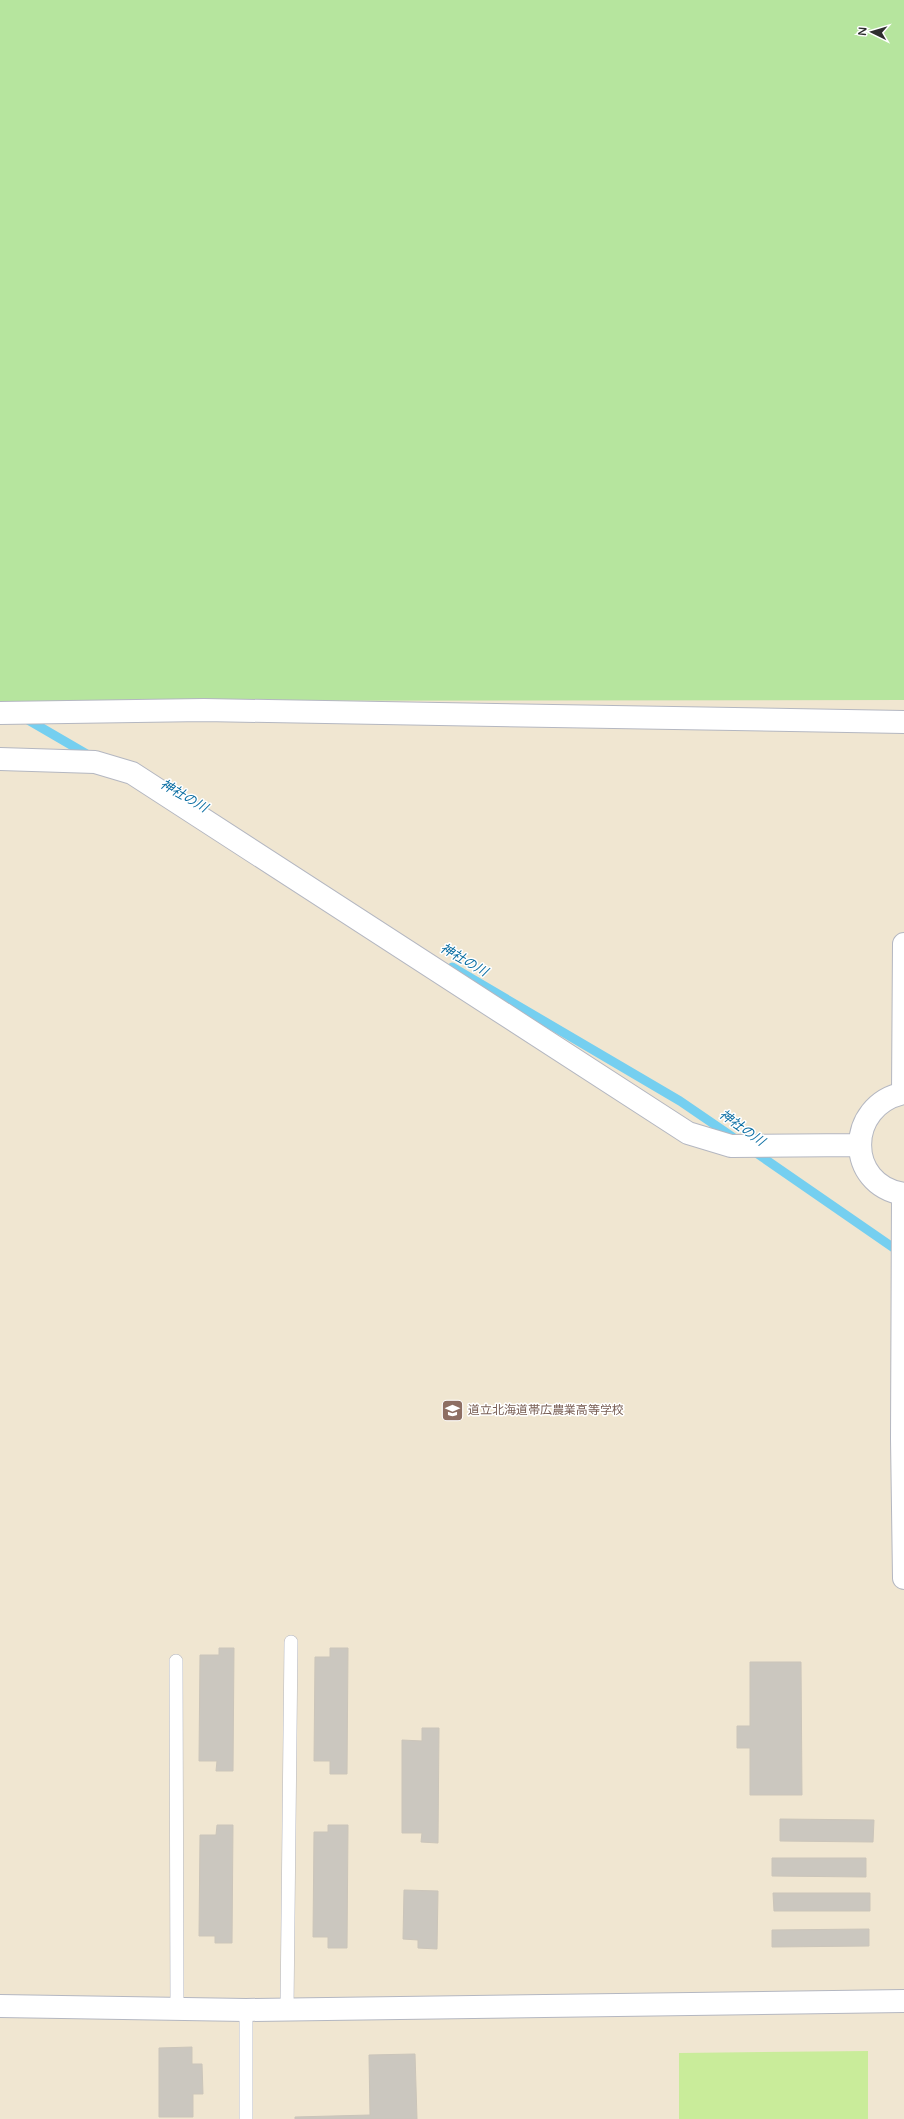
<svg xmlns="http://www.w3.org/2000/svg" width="904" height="2119" font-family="'Varela Round','Noto Sans JP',sans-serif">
  <rect width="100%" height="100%" fill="#efe9e1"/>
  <path fill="#f0e6d1" d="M904,699V2119H0V701Z"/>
  <path fill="#b6e59e" d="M0,0H904V700L0,701Z"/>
  <path fill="#c9ec9a" d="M868,2051V2119H679V2053Z"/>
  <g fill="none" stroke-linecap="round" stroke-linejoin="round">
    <path stroke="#75cff0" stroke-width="9" d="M23,717L90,756
      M452,967L680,1101L737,1140
      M752,1150L901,1253"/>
  </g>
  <path fill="#cbc7bf" stroke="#cbc5ba" d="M219,1648H234L233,1771H216L217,1761H199L200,1655H219Z
    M330,1648H348L347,1774H330V1761H314L315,1657H330Z
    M750,1662H801L802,1795H750V1748H737V1726H750Z
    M422,1728H439L438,1843L421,1842L422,1833H402V1740L422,1741Z
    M780,1819L874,1820L873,1842L780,1841Z
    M217,1825H233L232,1943H215V1936H199L200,1835H216Z
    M328,1825H348L347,1948H328V1937H313L314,1832H328Z
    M772,1858H866V1877L772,1876Z
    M404,1890L438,1891L437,1949L418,1948V1940L403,1939Z
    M773,1893H870V1911H774Z
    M869,1929V1946L772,1947V1930Z
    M192,2047V2064H202L203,2094H193V2117H159V2048Z
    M415,2054L417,2119H295V2117L370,2115L369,2055Z"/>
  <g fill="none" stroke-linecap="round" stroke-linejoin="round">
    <defs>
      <path id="lane" d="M176,1661L177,2009
        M287,2009L291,1642
        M246,2119V2010"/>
      <path id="street" d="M0,713L204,710L904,722
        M0,759L95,762L132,773L688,1133L731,1146L859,1145
        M903,1093L904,944
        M904,1093C846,1105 845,1185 904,1194
        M903,1194L902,1439L904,1578
        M0,2006L246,2010L904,2001"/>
    </defs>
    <use href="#lane" stroke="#b4b7c1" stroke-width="14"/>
    <use href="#street" stroke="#b4b7c1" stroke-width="24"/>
    <use href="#lane" stroke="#fff" stroke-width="13"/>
    <use href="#street" stroke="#fff" stroke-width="22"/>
  </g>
  <defs>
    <symbol id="school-square" viewBox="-11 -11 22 22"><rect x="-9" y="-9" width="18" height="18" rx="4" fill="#8d6e63" stroke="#fff"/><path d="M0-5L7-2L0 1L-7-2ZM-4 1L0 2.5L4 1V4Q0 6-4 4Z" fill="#fff"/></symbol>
  </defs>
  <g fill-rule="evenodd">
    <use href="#school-square" x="440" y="1398" width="25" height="25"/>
  </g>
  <g text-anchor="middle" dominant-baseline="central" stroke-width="3" stroke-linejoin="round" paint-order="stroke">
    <g font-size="12" fill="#785e54" stroke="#fff" text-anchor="start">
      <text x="468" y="1410">道立北海道帯広農業高等学校</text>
    </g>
    <g font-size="13" font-style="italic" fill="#0d6fa3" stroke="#fff">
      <text transform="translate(184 796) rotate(30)">神社の川</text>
      <text transform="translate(464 960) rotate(30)">神社の川</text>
      <text transform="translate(742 1128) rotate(35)">神社の川</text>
    </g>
  </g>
  <g transform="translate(872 32) rotate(275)" stroke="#ffffff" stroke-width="3" paint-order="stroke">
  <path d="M0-3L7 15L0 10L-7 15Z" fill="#2e2e2e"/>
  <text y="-6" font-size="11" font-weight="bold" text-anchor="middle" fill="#2e2e2e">N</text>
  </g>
</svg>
